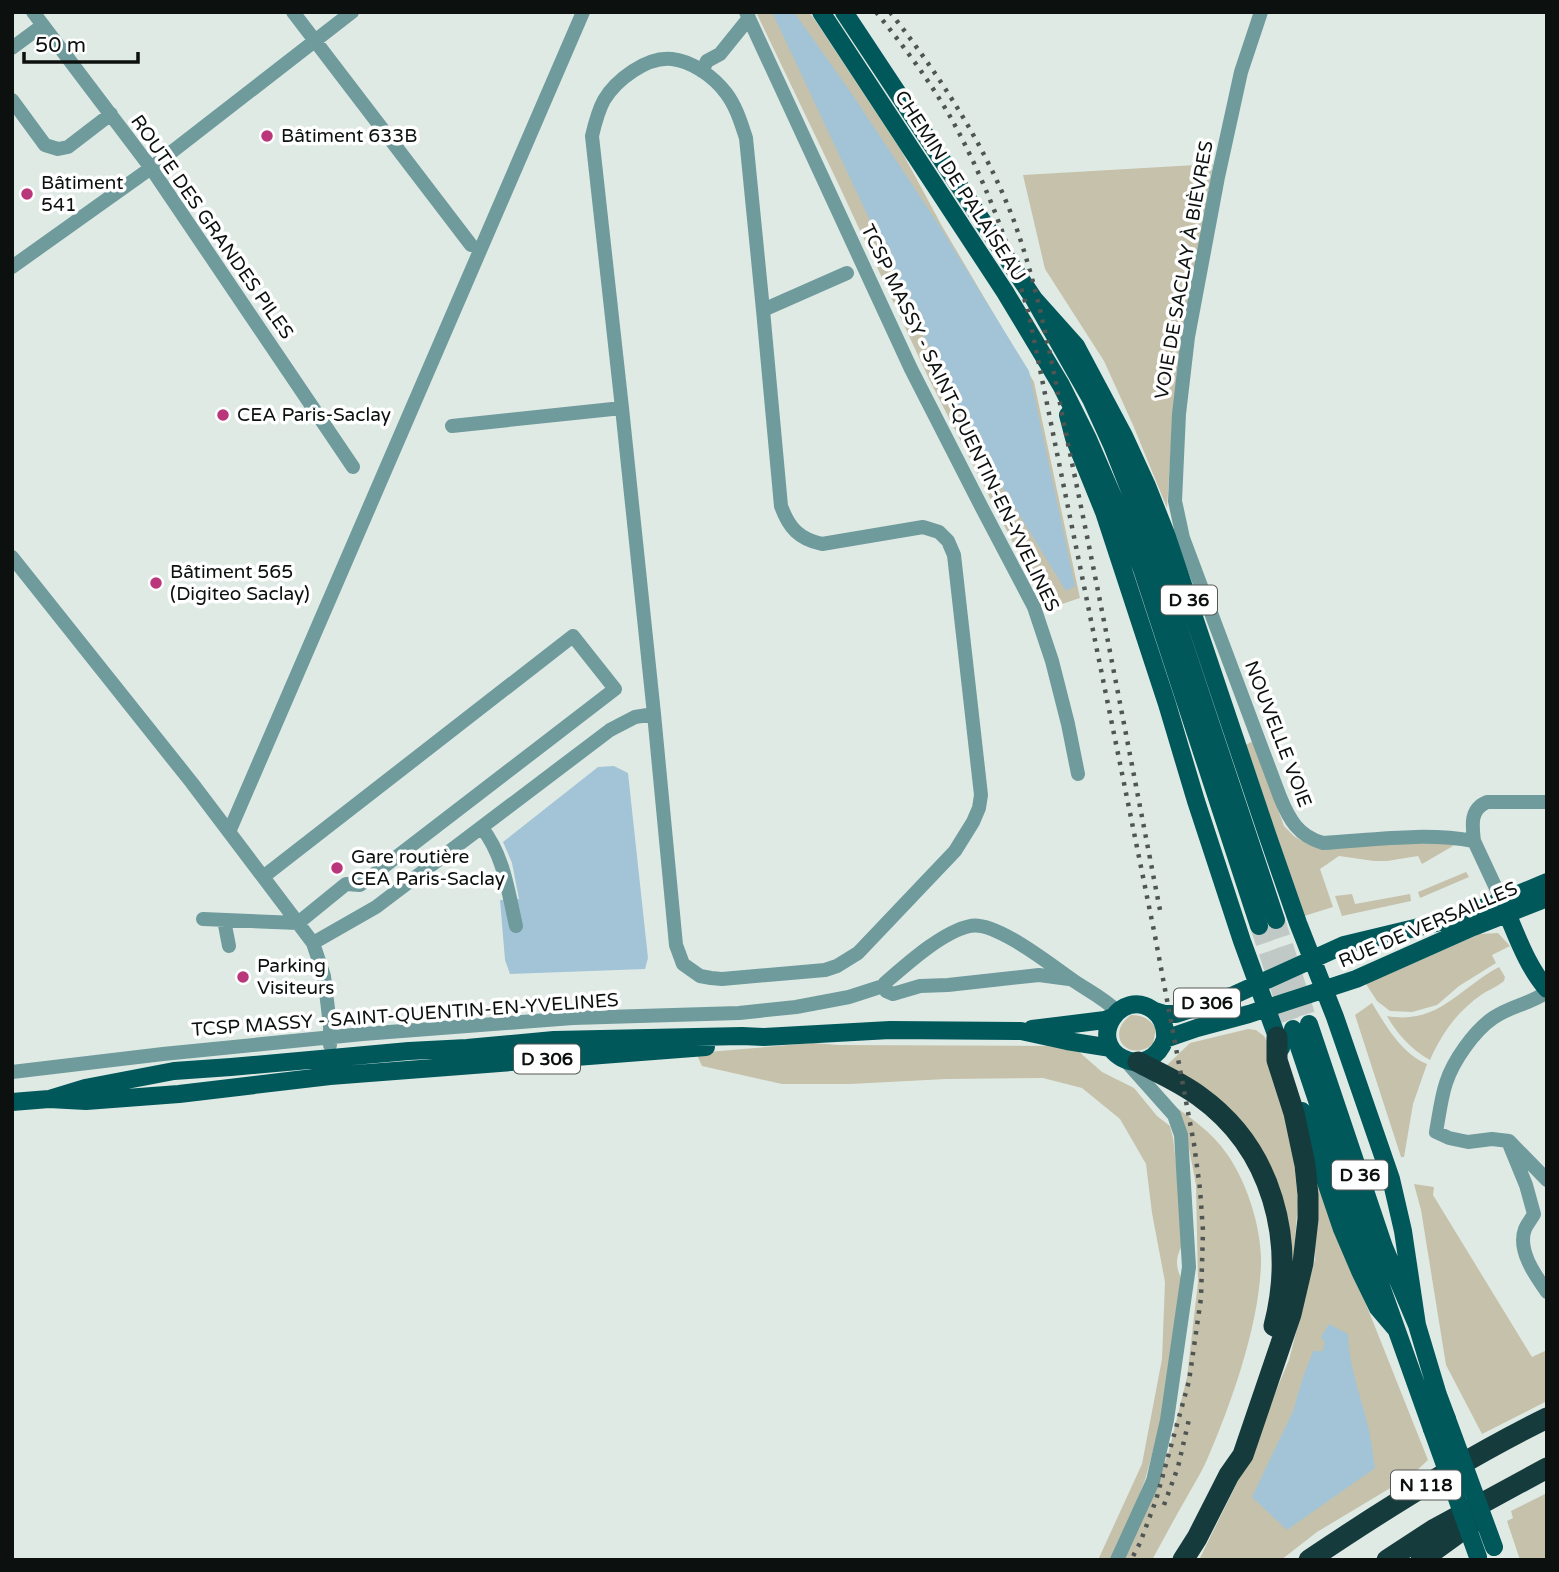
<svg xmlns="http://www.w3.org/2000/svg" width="1559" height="1572" font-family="'Varela Round',sans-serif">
  <rect width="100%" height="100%" fill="#e0eae5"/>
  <path fill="#c6c1aa" d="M756,12H809L815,20L902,152L942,226L1034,382L1080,598L1047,609L930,381L837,181Z
    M1213,164L1184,338L1173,416L1167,508L1133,425L1104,361L1045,269L1023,175Z
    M1253,741L1284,826L1295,837L1310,845L1452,843L1453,846L1422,864L1418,856L1387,861H1374L1339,856L1320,869L1333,907L1304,916L1244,746Z
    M1466,872L1469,877L1420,898L1418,892Z
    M1352,894L1355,904L1410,894L1411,901L1342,916L1335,896Z
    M1498,933L1510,946L1492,955L1496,963L1459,986L1437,1005L1412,1012L1390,1011L1377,1001L1366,984L1480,934Z
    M1499,967L1505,977L1504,981C1497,987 1488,990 1481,995C1457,1012 1442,1033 1430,1060C1412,1050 1397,1034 1387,1016C1438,1025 1458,989 1499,967Z
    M1372,1003C1386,1026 1401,1053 1427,1064L1413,1104L1404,1157H1401L1355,1015Z
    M1131,1015C1143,1015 1149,1019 1156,1028L1153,1044C1128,1064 1104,1034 1131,1015Z
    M1248,1029L1256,1030L1264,1036L1270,1047L1290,1119L1298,1202L1293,1264L1264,1162L1164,1068L1190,1043Z
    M813,1043L838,1045L1047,1046L1077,1050L1102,1072L1134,1088L1157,1116L1170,1126L1173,1138L1185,1241C1175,1256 1174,1267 1184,1283L1169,1392L1145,1480L1125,1531L1111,1560H1098L1142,1464L1162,1359L1165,1282L1152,1213L1146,1164L1120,1119L1082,1088L1043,1078L946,1079L850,1084H782L702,1066L696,1053Z
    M1168,1102C1190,1117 1212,1132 1227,1154C1247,1182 1262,1229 1261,1264C1259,1326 1231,1405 1206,1462C1201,1473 1194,1484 1188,1495C1176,1516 1164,1538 1152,1560H1122L1156,1487L1169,1451L1187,1377L1198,1282L1196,1185L1188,1143Z
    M1317,1181L1428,1460L1412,1475L1317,1532L1281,1560H1199L1236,1485L1289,1360L1315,1259Z
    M1414,1184L1434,1187L1433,1195L1532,1357L1547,1350V1401L1482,1434L1446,1365L1421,1210Z
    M1547,1493V1560H1520L1507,1521L1513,1518L1511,1511Z"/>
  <path fill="#a3c4d7" d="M772,12H794L852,94L939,225L1029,371L1075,586L1066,591L982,454L920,327Z
    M614,766L628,773L648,958L645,969L510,974L505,960L500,900L519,899L512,863L503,842L598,767Z
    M1329,1324L1348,1334C1349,1369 1363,1401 1370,1435C1372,1446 1373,1457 1375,1468L1287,1530L1252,1497L1293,1411L1302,1380L1313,1351H1322L1325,1343L1321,1337Z"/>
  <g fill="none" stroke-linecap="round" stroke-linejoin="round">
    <path stroke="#c0c9c5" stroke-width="18" stroke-dasharray="18 9" stroke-linecap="butt" d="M1276,920L1309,1024
      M1259,926L1293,1029"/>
    <path stroke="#6f9b9c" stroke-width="14" d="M33,12L151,168L353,467
      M293,12L471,245
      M746,12L911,369L981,506L1034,607L1052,661L1068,724L1078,774
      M1261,12L1241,72L1218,177L1188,337L1179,414L1175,501L1183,538L1280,797C1289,819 1298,836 1323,843C1373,840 1424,832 1474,841L1502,901
      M12,48L43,25
      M702,71L707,61L720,54L749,18
      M12,100L45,145L58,149L68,147L111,114
      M12,267L151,168L352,12
      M452,426L622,408
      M12,557L192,783L313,943L324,976L330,1025V1045
      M654,714L622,408L592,136C595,123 598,111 604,100C616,80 647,56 672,59C692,61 714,77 726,93C736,106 741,123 746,138L763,310
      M482,828C504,856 508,891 516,926
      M229,832L583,12
      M1474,841C1472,825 1470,809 1487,802H1547
      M203,919L298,923L346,884L360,885L615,689L573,636L263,877
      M224,920L229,946
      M313,943L376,907L610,730L635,717L654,714L676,945L683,964L700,976L711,978L722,979L825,970L837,966L858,953L955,851L973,822L979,808L981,795L954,555L948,541L939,532L923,527L822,544C799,539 789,528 781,506L763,310L847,273
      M883,986L885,983C907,964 942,932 970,926C995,920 1052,966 1074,981C1089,991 1105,999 1118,1012
      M883,986L886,991L893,994L920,986L948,985L1039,975L1069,979
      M1547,992C1530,1004 1510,1006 1493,1018C1474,1031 1453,1061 1446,1083C1441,1098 1439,1116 1436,1132L1449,1138L1468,1142L1492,1139L1509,1141L1547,1180
      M12,1072L163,1054L363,1034L573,1018L739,1013L796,1007L849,997L883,986
      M1510,1146L1526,1185L1534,1214C1532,1218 1527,1224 1525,1229C1517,1250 1535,1275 1547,1292
      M1117,1560L1153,1481L1167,1420L1189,1267L1181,1135L1174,1115L1125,1060"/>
    <path stroke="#00585b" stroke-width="18" d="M821,12L1005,292L1061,385L1088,439L1123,520L1142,569L1259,926
      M844,12L1034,299L1091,399L1112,445L1149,539L1276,920
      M1034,299L1076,346L1124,436L1147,486L1166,534L1267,834L1298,923L1335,1017L1391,1179L1403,1231L1417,1325
      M1068,415L1074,438L1104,512L1167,704L1196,801L1242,941L1281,1048
      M1503,904C1516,933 1526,965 1547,989
      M1155,1011L1165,1014H1176L1234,995L1344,945L1444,921L1502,901L1547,882
      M1309,1024L1384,1247L1417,1325L1438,1395L1447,1419
      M1032,1029L1105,1020L1113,1017
      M1293,1029L1352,1205L1432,1429
      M1165,1039C1166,1027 1162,1017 1153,1010C1121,987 1087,1039 1122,1058C1141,1068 1159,1057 1165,1039L1197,1028L1249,1014L1356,979L1473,927L1547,898
      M49,1099L85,1088L174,1071L231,1067L409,1051L467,1048L554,1040L742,1036L764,1037L890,1030L1021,1031L1067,1041L1111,1048
      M12,1102L49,1099L86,1101L179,1094L330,1076L706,1047
      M1302,1111L1342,1229L1360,1271L1378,1308L1395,1328"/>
    <path stroke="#163b3d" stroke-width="21" d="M1138,1062C1159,1073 1180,1082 1199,1096C1273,1149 1296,1241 1274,1326
      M1183,1560L1197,1538L1229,1475L1243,1455L1291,1314L1303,1263L1308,1219V1195L1305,1165L1294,1113L1277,1060V1037
      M1309,1560C1386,1508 1464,1459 1547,1418
      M1387,1560L1433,1530L1547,1468
      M1421,1560L1479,1518"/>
    <path stroke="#4f5552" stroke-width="4.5" stroke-dasharray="3.5 7" stroke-linecap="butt" d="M876,12C906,49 936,89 958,131C989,190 1011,251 1029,315L1155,936L1194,1144L1200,1189L1203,1231L1201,1298L1189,1381L1156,1500L1140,1543L1131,1560
      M890,12C940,76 985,145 1014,221C1042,299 1055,382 1072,463C1103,612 1131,761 1160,910
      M1164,1505L1178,1467L1190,1415"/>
    <path stroke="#00585b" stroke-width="18" d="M1447,1419L1494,1547
      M1432,1429L1478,1557"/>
  </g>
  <g fill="#ba367b" stroke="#fff" stroke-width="2.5">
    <circle cx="267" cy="136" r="7"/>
    <circle cx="27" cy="194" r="7"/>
    <circle cx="223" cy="415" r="7"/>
    <circle cx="156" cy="583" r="7"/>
    <circle cx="337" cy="868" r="7"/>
    <circle cx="243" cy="977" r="7"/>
  </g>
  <g text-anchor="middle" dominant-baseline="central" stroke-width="7" stroke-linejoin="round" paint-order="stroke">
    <g fill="#fff" stroke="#555856" stroke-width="2">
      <rect x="1161" y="585.5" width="56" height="29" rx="5"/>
      <rect x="1174" y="988.5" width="66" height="29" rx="5"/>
      <rect x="514" y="1044.5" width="66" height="29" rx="5"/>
      <rect x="1332" y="1160.5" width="56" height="29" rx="5"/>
      <rect x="1391" y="1470.5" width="70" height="29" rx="5"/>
    </g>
    <g font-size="18" font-weight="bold" fill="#0c100e">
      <text x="1189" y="600">D 36</text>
      <text x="1207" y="1003">D 306</text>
      <text x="547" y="1059">D 306</text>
      <text x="1360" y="1175">D 36</text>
      <text x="1426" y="1485">N 118</text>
    </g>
    <g font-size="19" fill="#0c100e" stroke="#fff" text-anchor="start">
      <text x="281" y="136">Bâtiment 633B</text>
      <text x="41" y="183">Bâtiment<tspan x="41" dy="22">541</tspan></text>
      <text x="237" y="415">CEA Paris-Saclay</text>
      <text x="170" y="572">Bâtiment 565<tspan x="170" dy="22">(Digiteo Saclay)</tspan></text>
      <text x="351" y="857">Gare routière<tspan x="351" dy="22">CEA Paris-Saclay</tspan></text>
      <text x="257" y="966">Parking<tspan x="257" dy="22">Visiteurs</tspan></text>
    </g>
    <g font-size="19" fill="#0c100e" stroke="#fff">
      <text transform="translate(960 186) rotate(57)">CHEMIN DE PALAISEAU</text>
      <text transform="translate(212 227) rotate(55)">ROUTE DES GRANDES PILES</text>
      <text transform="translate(1184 270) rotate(-80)">VOIE DE SACLAY À BIÈVRES</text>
      <text transform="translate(960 418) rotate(64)">TCSP MASSY - SAINT-QUENTIN-EN-YVELINES</text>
      <text transform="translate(1278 734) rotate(69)">NOUVELLE VOIE</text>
      <text transform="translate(1428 925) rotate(-23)">RUE DE VERSAILLES</text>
      <text transform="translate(405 1015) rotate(-4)">TCSP MASSY - SAINT-QUENTIN-EN-YVELINES</text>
    </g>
  </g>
  <rect width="1559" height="1572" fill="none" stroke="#0c100e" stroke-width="28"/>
  <path d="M24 52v10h114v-10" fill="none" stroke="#0c100e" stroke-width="3.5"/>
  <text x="35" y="52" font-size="21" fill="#0c100e" stroke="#ffffff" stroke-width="5" paint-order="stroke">50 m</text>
</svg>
